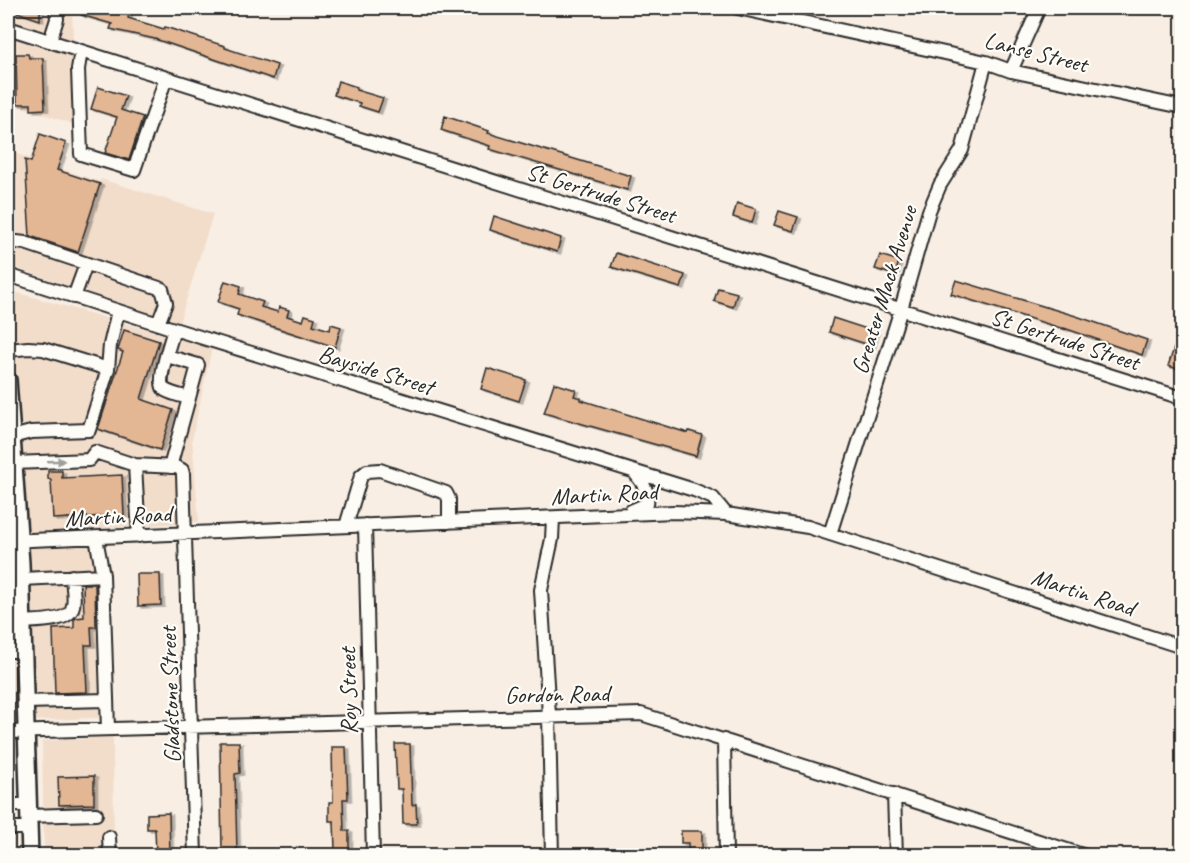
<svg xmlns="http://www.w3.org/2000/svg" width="1190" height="863" font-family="Caveat,sans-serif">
  <defs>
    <filter id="shadow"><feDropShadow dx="3.5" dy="2" stdDeviation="0" flood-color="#0004"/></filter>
  </defs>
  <rect width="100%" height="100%" fill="#f8eee3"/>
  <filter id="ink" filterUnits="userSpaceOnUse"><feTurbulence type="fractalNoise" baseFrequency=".0167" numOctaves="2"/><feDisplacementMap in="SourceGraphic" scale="12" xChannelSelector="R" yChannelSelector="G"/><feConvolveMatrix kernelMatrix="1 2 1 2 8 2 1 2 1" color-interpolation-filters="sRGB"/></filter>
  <g filter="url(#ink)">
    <path fill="#f2ddcb" d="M15,8H72L76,125L19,106Z
      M8,151L100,182L101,179L213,214L179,323L12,267L8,203Z
      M8,290L212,348L192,439L199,522L102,528L115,717L8,722Z
      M113,737L114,855H44L42,741Z
      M15,815L16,855L8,856V816Z"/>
    <path fill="#e3b694" stroke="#2b2b2b" stroke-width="1.5" filter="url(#shadow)" d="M8,8H40V20L8,9Z
      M83,8H118V10L129,13L128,18L164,29L165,27L225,46V48L277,65L273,79L155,39L110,29L112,24L81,15Z
      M16,54H28L29,58H43L45,109L31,110V104H17Z
      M338,81L357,87L356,90L383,98L378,112L359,106L360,103L334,95Z
      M98,87L126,96L121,110L143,117L129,160L105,153L117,117L91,109Z
      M445,116L489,131L488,133L631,176L627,190L489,149L490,146L441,130Z
      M40,134L66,143L57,170L100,184L78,252L30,236L25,160L31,162Z
      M737,203L756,209L752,223L733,217Z
      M779,211L798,217L793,231L774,225Z
      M494,216L561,238L557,252L490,230Z
      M616,253L685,275L681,288L611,267Z
      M880,255L899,261L895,275L875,269Z
      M956,280L1076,316L1147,340L1142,355L1064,328V329L951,294Z
      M225,281L241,286L239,294L263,302L261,307L278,312L279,307L289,310L287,316L303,321L305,315L315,318L313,325L330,330L331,324L341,327L335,347L237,315L239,309L218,302Z
      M718,288L737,293L733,307L714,301Z
      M833,318L876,332L872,346L829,332Z
      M1181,327H1182V370L1168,366Z
      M124,330L159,341L141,399L173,410L160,450L98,429L123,352L118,350Z
      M487,368L526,380L519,401L481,389Z
      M554,383L576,390L574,396L581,398V400L688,433L689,431L702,435L696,456L544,413Z
      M48,471H62V478L122,475L124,515L53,519L51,480L48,479Z
      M137,574H160L161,605L138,606Z
      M83,584H95L96,627H91L92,645H85L87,692L55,693L53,629L74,628V620L76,618L84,617Z
      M220,742H239L240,773L235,774L237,850L222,851Z
      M395,744H410L412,805L416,804L417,824H403L402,789H397Z
      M332,747H346L348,799H343L344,831H349V850H335L334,821H329V802H333Z
      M94,776V804L59,805L58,777Z
      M169,813L170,855H156L155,829H147V814Z
      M681,831H702V850H688V843H681Z"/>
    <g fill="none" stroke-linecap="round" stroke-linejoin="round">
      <defs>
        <path id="minor" d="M738,8L986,62L1011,71L1182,107
          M8,28L1182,398
          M50,41L57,19L56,8
          M81,51L78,69L81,154L134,170L166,78
          M1011,71L1039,8
          M8,241L25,243L162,289L166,303L158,324
          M8,275L174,329L694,490L713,498L726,514
          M74,297L86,264
          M8,350L28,348L43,349L108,369
          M167,356L198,365L189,398C182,396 172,394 165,390C155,384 171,341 174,329
          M8,438L31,432L89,430L108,369L110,345L118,311
          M95,452L135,465L139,536
          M14,463L89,460L95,452
          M135,465L176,467L182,470L183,474L195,856
          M170,467L189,398
          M631,511L647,504C649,490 643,484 635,473
          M365,525L373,856
          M346,526L361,476L367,471L380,470L446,493L449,499V522
          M830,534L901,309L929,211L940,185L962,150L986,62
          M96,538L103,575L108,729
          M8,541L674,512L726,514L808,527L1182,647
          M22,579L103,575
          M23,622C35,621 67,622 72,609C76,600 72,586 72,576
          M8,651H23
          M25,702L107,700
          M8,732L641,714L1086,856
          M724,740L726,856
          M894,794L896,856
          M8,805H28
          M28,816L96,814
          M8,828H29
          M109,837L110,856
          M552,856L549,715L541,590L552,539L553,518"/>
        <path id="major" d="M8,380L21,563L30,856"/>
      </defs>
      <use href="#minor" stroke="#2b2b2b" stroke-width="16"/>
      <use href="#major" stroke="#2b2b2b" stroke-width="20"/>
      <use href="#minor" stroke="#fdfcf7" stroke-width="12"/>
      <use href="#major" stroke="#fdfcf7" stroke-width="15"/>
    </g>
    <defs><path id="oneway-solid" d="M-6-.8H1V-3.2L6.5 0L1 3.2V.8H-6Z" transform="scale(1.5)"/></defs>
    <use fill="#9e9e9b" href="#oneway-solid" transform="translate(56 461) rotate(-2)"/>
  </g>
  <g text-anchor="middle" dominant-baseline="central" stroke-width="4.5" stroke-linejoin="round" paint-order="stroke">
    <g font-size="24" fill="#2b2b2b" stroke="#fdfcf7">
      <text transform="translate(1036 52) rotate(14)">Lanse Street</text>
      <text transform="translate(601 193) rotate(17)">St Gertrude Street</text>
      <text transform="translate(884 290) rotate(-73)">Greater Mack Avenue</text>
      <text transform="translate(1065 339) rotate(18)">St Gertrude Street</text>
      <text transform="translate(376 370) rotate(17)">Bayside Street</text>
      <text transform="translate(604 494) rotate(-3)">Martin Road</text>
      <text transform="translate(118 516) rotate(-3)">Martin Road</text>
      <text transform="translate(1083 592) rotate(18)">Martin Road</text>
      <text transform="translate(348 691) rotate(-91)">Roy Street</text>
      <text transform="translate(557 694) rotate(-1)">Gordon Road</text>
      <text transform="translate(170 695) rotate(-92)">Gladstone Street</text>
    </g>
  </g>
  <rect width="1190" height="863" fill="none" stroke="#fdfcf7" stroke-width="30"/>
  <rect x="15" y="15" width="1160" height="833" fill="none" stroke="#2b2b2b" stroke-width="2" filter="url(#ink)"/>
</svg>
